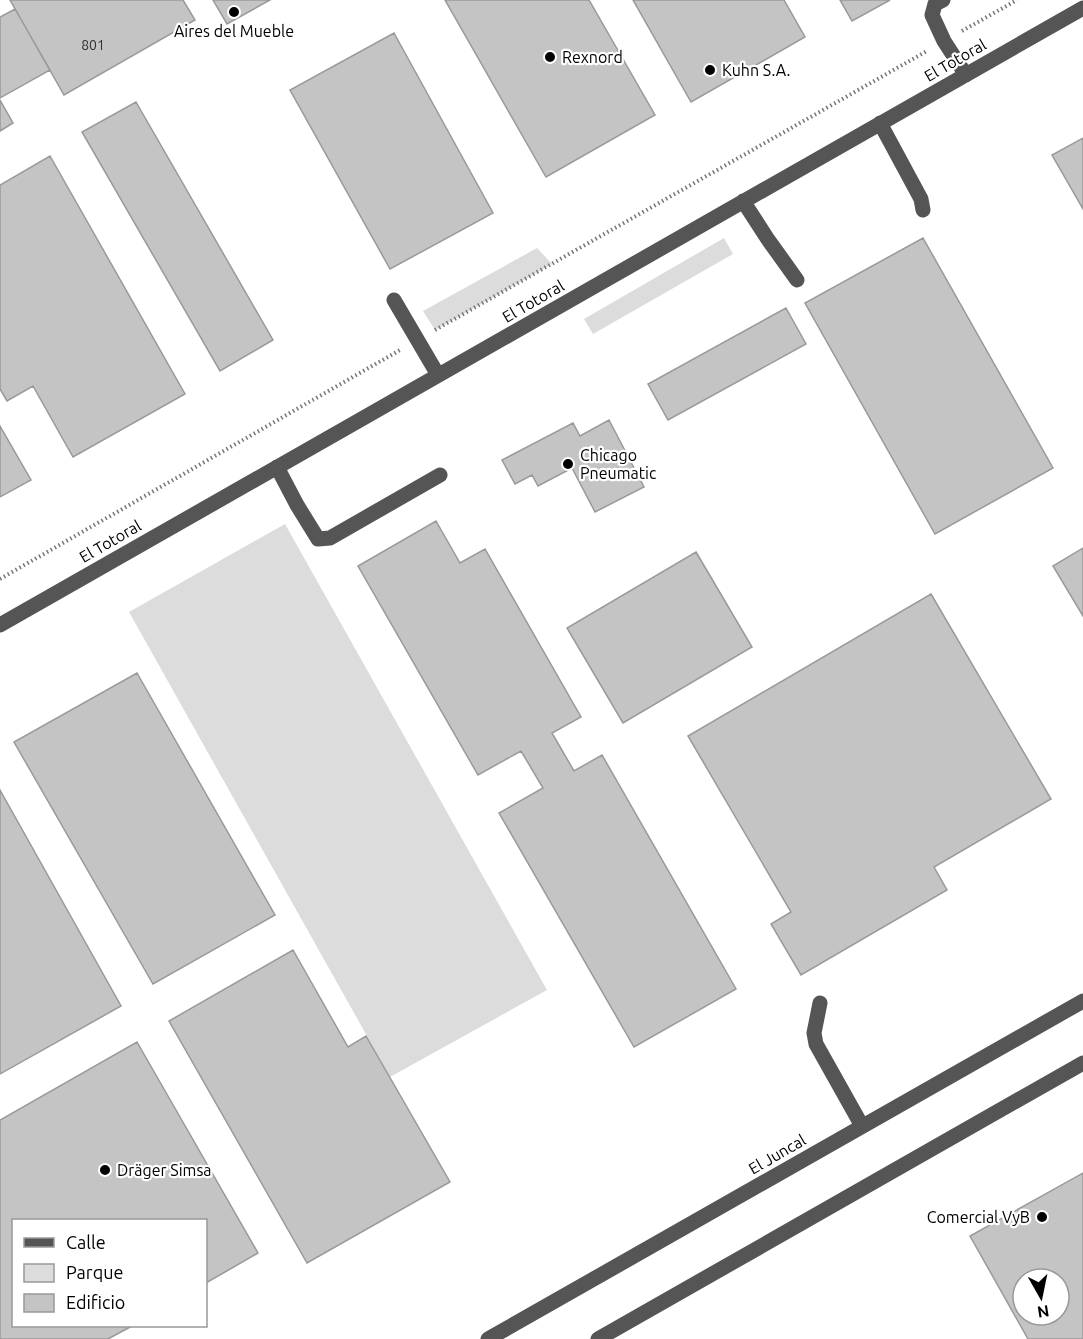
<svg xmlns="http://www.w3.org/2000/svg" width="1083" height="1339" font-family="Ubuntu,sans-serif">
  <rect width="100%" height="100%" fill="#fff"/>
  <path fill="#dcdcdc" d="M724,238L733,254L593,334L584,319Z
    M537,248L552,264L435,330L423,311Z
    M285,524L547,990L390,1077L129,612Z"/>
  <path fill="#c4c4c4" stroke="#999" stroke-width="1.5" fill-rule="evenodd" d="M10,0H183L195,20L64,95Z
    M213,0H270L227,24Z
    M445,0H589L655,115L546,177Z
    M633,0H784L805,37L691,102Z
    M840,0H890L852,21Z
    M15,9L50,70L0,98V17Z
    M394,33L493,213L390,269L290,90Z
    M0,100L13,123L0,131Z
    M136,102L273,340L220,371L82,132Z
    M1083,138V209L1052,155Z
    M50,156L185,394L73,457L33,386L7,401L0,389V185Z
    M923,238L1053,468L935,534L805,303Z
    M786,308L806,344L668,420L648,384Z
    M609,420L644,487L595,512L572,468L538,486L532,475L515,484L502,460L573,423L580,436Z
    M0,426L31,480L0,497Z
    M436,521L460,563L485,549L581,717L552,733L574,771L602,755L736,989L634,1047L499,813L543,788L521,751L478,775L358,566Z
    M1083,548V616L1053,566Z
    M696,552L752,647L623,723L567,628Z
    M931,594L1051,799L934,867L947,890L801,975L771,924L791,912L688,736Z
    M137,673L275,915L153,984L14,742Z
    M0,790L121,1006L0,1074Z
    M293,950L348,1047L366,1036L450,1182L307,1263L169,1021Z
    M137,1042L258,1253L206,1283V1220H14V1326H132L108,1339H0V1120Z
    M1083,1173V1339H1028L970,1236ZM1023,1279H1059V1315H1023Z"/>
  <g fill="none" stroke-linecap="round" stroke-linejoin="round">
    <path stroke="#777" stroke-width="4" stroke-dasharray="1.5 3" stroke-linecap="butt" d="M962,31L1017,0
      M435,330L927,51
      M0,579L400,350"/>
    <path stroke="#555" stroke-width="15" d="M943,0L935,4L932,15L944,41L966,75
      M880,123L921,199L923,210
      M743,201L767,238L797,280
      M394,300L438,375
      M277,467L297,505L318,539L330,538L440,475
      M0,625L1083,8
      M820,1003L814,1033L816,1044L862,1126
      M488,1339L1083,1001
      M598,1339L1083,1063"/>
  </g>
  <g fill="#000" stroke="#fff" stroke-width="2">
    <circle cx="234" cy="12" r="6"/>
    <circle cx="550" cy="57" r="6"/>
    <circle cx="710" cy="70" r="6"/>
    <circle cx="568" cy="464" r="6"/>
    <circle cx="105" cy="1170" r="6"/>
    <circle cx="1042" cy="1217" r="6"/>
  </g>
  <g text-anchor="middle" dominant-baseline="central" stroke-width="4.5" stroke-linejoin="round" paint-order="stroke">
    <g font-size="14" fill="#313131">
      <text x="93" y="45">801</text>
    </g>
    <g font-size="16" fill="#000" stroke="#fff" text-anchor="start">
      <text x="234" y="31" text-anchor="middle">Aires del Mueble</text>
      <text x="562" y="57">Rexnord</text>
      <text x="722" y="70">Kuhn S.A.</text>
      <text x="580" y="455">Chicago<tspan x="580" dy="18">Pneumatic</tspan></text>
      <text x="117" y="1170">Dräger Simsa</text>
      <text x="1030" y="1217" text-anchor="end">Comercial VyB</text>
    </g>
    <g font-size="16" fill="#000" stroke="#fff">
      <text transform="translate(955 60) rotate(-30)">El Totoral</text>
      <text transform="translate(533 301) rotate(-30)">El Totoral</text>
      <text transform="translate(110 541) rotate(-30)">El Totoral</text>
      <text transform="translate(777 1154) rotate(-30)">El Juncal</text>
    </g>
  </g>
  <rect x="12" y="1219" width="195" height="108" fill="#ffffff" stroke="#999999" stroke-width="1.5"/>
  <rect x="24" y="1238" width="30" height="9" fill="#555555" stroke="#999999" stroke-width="1.5"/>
  <text x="66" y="1249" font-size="18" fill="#000000">Calle</text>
  <rect x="24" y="1264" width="30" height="18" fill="#dcdcdc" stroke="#999999" stroke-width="1.5"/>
  <text x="66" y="1279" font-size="18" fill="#000000">Parque</text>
  <rect x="24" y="1294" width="30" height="18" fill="#c4c4c4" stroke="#999999" stroke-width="1.5"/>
  <text x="66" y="1309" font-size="18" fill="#000000">Edificio</text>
  <g transform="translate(1041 1297) rotate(171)"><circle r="28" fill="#ffffff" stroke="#999999" stroke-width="1.5"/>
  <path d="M0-4.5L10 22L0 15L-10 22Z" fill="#000000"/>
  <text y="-9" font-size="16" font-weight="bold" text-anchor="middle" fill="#000000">N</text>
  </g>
</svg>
